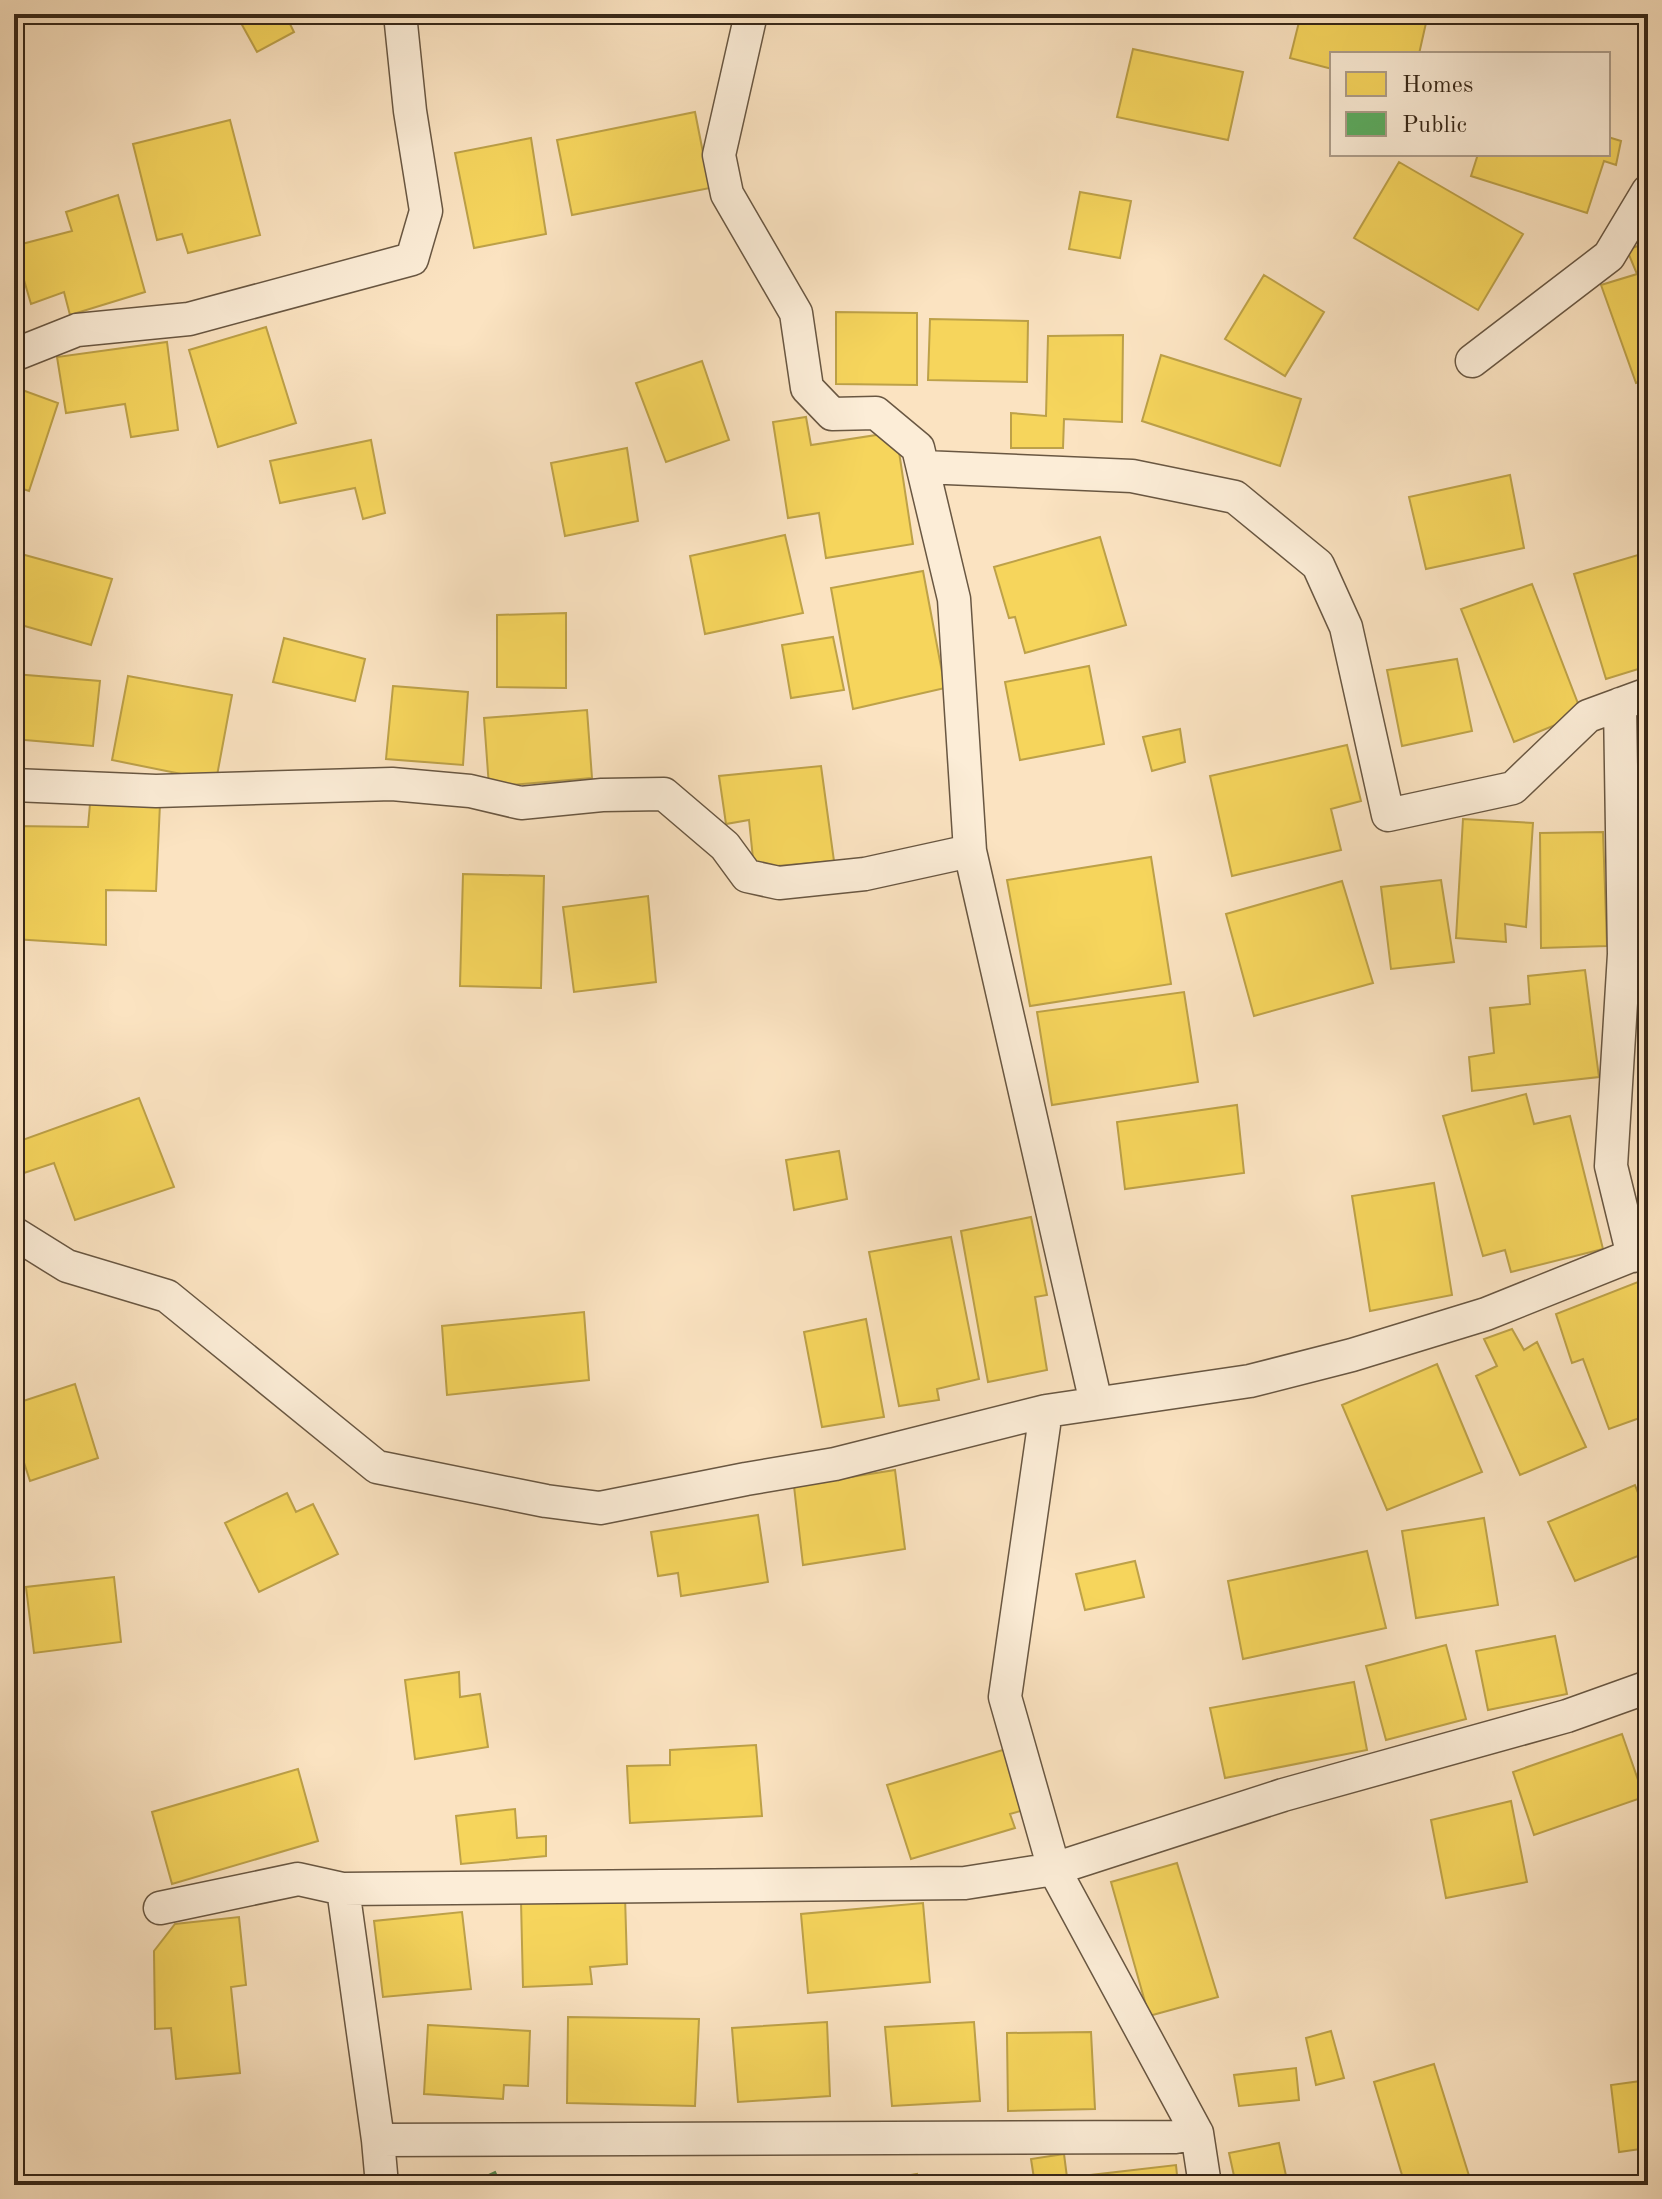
<svg xmlns="http://www.w3.org/2000/svg" width="1662" height="2199" font-family="'Old Standard TT',serif">
  <rect width="100%" height="100%" fill="#fbe3c1"/>
  <filter id="stains"><feTurbulence type="fractalNoise" baseFrequency=".0025" numOctaves="4"/><feColorMatrix values="0 0 0 0 .2 0 0 0 0 .09 0 0 0 0 .02 0 0 0 .5 -.17"/></filter>
  <radialGradient id="worn" r=".72"><stop offset=".6" stop-color="#630" stop-opacity="0"/><stop offset="1" stop-color="#630" stop-opacity=".3"/></radialGradient>
  <path fill="#f6d55c" stroke="#bda148" stroke-width="2" d="M236,14H285L294,32L257,52Z
    M1301,14H1428L1419,54H1332V69L1290,58Z
    M1133,49L1243,72L1228,140L1117,117Z
    M695,112L710,188L572,215L557,140Z
    M230,120L260,235L188,253L182,234L157,240L133,144Z
    M1608,137L1621,141L1616,165L1604,161L1587,213L1471,176L1478,154H1608Z
    M531,138L546,234L474,248L455,153Z
    M1399,162L1523,234L1478,310L1354,238Z
    M1080,192L1131,201L1120,258L1069,249Z
    M118,195L145,292L70,315L64,292L31,304L14,246L72,231L66,212Z
    M1648,242V379L1636,383L1601,285L1637,274L1627,250Z
    M1264,275L1324,312L1285,376L1225,339Z
    M836,312L917,313V385L836,384Z
    M930,319L1028,321L1027,382L928,380Z
    M266,327L296,423L218,447L189,350Z
    M1123,335L1122,422L1064,419L1063,448H1011V413L1046,416L1048,336Z
    M167,342L178,430L131,437L125,404L66,413L57,357Z
    M1161,355L1301,399L1280,466L1142,421Z
    M702,361L729,440L666,462L636,383Z
    M14,387L58,403L29,491L14,486Z
    M806,417L811,445L896,432L913,544L826,558L819,513L788,518L773,422Z
    M371,440L385,513L363,519L355,488L280,503L270,461Z
    M627,448L638,521L565,536L551,463Z
    M1510,475L1524,548L1426,569L1409,497Z
    M785,535L803,613L705,634L690,556Z
    M1100,537L1126,625L1025,653L1015,617L1009,618L994,567Z
    M14,552L112,579L91,645L14,623Z
    M1648,552V666L1606,679L1574,574Z
    M923,571L945,688L853,709L831,588Z
    M1532,584L1582,714L1514,742L1461,609Z
    M566,613V688L497,687V615Z
    M833,637L844,690L791,698L782,645Z
    M284,638L365,659L355,701L273,682Z
    M1457,659L1472,731L1402,746L1387,670Z
    M1089,666L1104,744L1020,760L1005,682Z
    M14,674L100,681L93,746L14,739Z
    M128,676L232,695L216,781L112,760Z
    M393,686L468,692L463,765L386,759Z
    M587,710L592,778L489,787L484,718Z
    M1180,729L1185,762L1152,771L1143,737Z
    M1347,745L1361,801L1331,809L1341,850L1232,876L1210,776Z
    M821,766L834,861L754,868L749,820L726,824L719,776Z
    M90,804H160L156,891L106,890V945L14,939V826L88,827Z
    M1463,819L1533,823L1526,927L1505,924L1506,942L1456,938Z
    M1603,832L1607,946L1541,948L1540,833Z
    M1151,857L1171,984L1030,1006L1007,880Z
    M463,874L544,876L541,988L460,986Z
    M1441,880L1454,962L1391,969L1381,887Z
    M1342,881L1373,983L1254,1016L1226,914Z
    M648,896L656,982L574,992L563,907Z
    M1585,970L1599,1077L1472,1091L1469,1057L1494,1053L1490,1008L1530,1004L1528,976Z
    M1184,992L1198,1082L1052,1105L1037,1012Z
    M1526,1094L1534,1124L1570,1116L1603,1249L1511,1272L1505,1250L1483,1256L1443,1116Z
    M139,1098L174,1187L75,1220L54,1163L24,1173L14,1143Z
    M1237,1105L1244,1173L1125,1189L1117,1122Z
    M839,1151L847,1199L794,1210L786,1160Z
    M1434,1183L1452,1295L1370,1311L1352,1196Z
    M1031,1217L1047,1295L1035,1297L1047,1370L988,1382L961,1231Z
    M951,1237L979,1379L937,1389L939,1400L899,1406L869,1252Z
    M1643,1280L1648,1295V1415L1609,1429L1583,1359L1572,1363L1556,1314Z
    M584,1312L589,1380L447,1395L442,1326Z
    M866,1319L884,1417L822,1427L804,1332Z
    M1512,1329L1524,1350L1537,1342L1586,1447L1520,1475L1476,1376L1497,1366L1484,1339Z
    M1437,1364L1482,1472L1387,1510L1342,1405Z
    M75,1384L98,1458L30,1481L14,1432V1404Z
    M895,1470L905,1549L803,1565L794,1486Z
    M1635,1485L1648,1519V1552L1575,1581L1548,1522Z
    M287,1493L296,1512L313,1504L338,1554L259,1592L225,1523Z
    M758,1515L768,1582L681,1596L678,1573L658,1576L651,1532Z
    M1484,1518L1498,1605L1416,1618L1402,1531Z
    M1367,1551L1386,1628L1243,1659L1228,1581Z
    M1135,1561L1144,1597L1085,1610L1076,1574Z
    M114,1577L121,1642L34,1653L26,1587Z
    M1555,1636L1567,1694L1488,1710L1476,1651Z
    M1446,1645L1466,1719L1386,1740L1366,1666Z
    M459,1672L460,1697L480,1694L488,1747L415,1759L405,1680Z
    M1354,1682L1367,1750L1225,1778L1210,1708Z
    M1622,1734L1644,1797L1534,1835L1513,1772Z
    M756,1745L762,1816L630,1823L627,1766L670,1765V1750Z
    M1006,1749L1024,1810L1010,1814L1015,1828L911,1859L887,1785Z
    M298,1769L318,1841L172,1884L152,1812Z
    M1511,1801L1527,1882L1446,1898L1431,1820Z
    M515,1809L517,1838L546,1836V1856L461,1864L456,1816Z
    M1177,1863L1218,1997L1149,2016L1111,1882Z
    M625,1896L627,1964L590,1967L592,1984L523,1987L521,1901Z
    M923,1903L930,1982L808,1993L801,1914Z
    M462,1912L471,1989L383,1997L374,1921Z
    M239,1917L246,1985L231,1987L240,2073L176,2079L171,2028L155,2029L154,1951L175,1924Z
    M568,2017L699,2019L695,2106L567,2103Z
    M827,2022L830,2096L738,2102L732,2028Z
    M974,2022L980,2101L892,2106L885,2027Z
    M428,2025L530,2031L528,2086L504,2085L503,2099L424,2094Z
    M1331,2031L1344,2078L1316,2085L1306,2038Z
    M1091,2032L1095,2109L1008,2111L1007,2033Z
    M1434,2064L1471,2182L1459,2185H1405L1374,2082Z
    M1296,2068L1299,2100L1239,2106L1234,2075Z
    M1648,2080V2148L1619,2152L1611,2085Z
    M1279,2143L1288,2185H1236L1229,2153Z
    M1064,2154L1068,2185H1035L1031,2159Z
    M1176,2165L1178,2185H1092L1091,2175Z
    M917,2174L919,2185H864V2183Z"/>
  <path fill="#5aae61" stroke="#50864b" stroke-width="2" d="M495,2172L501,2185H467Z"/>
  <g fill="none" stroke-linecap="round" stroke-linejoin="round">
    <defs>
      <path id="street" d="M751,14L719,155L727,194L796,313L807,388L832,414L876,413L918,448L954,599L970,851L1096,1403
        M14,355L77,330L189,319L412,259L426,211L410,111L400,14
        M1472,361L1609,256L1648,191
        M923,467L1132,476L1235,497L1318,565L1346,627L1388,815L1513,788L1588,716L1648,694
        M1620,704L1624,954L1611,1166L1633,1256
        M14,785L156,791L392,784L470,791L521,803L602,795L664,794L725,846L747,876L779,883L865,874L970,851
        M14,1233L67,1266L167,1296L377,1467L546,1501L600,1508L746,1479L835,1464L1046,1411L1250,1381L1352,1355L1486,1314L1648,1249
        M1046,1411L1005,1697L1054,1869L1197,2133L1205,2185
        M343,1889L378,2140L382,2185
        M160,1908L298,1879L343,1889L965,1883L1054,1869L1283,1795L1567,1716L1648,1687
        M378,2140L1175,2137L1197,2133"/>
    </defs>
    <use href="#street" stroke="#695742" stroke-width="35"/>
    <use href="#street" stroke="#fcedd7" stroke-width="32"/>
  </g>
  <rect width="1662" height="2199" fill="none" stroke="#fbe3c1" stroke-width="48"/>
  <rect x="16" y="16" width="1630" height="2167" fill="none" stroke="#382818" stroke-width="4"/>
  <rect x="24" y="24" width="1614" height="2151" fill="none" stroke="#382818" stroke-width="2"/>
  <rect x="1330" y="52" width="280" height="104" fill="#fcedd7" stroke="#ae9e8b" stroke-width="2"/>
  <rect x="1346" y="72" width="40" height="24" fill="#f6d55c" stroke="#ae9e8b" stroke-width="2"/>
  <text x="1402" y="92" font-size="24" fill="#382818">Homes</text>
  <rect x="1346" y="112" width="40" height="24" fill="#5aae61" stroke="#ae9e8b" stroke-width="2"/>
  <text x="1402" y="132" font-size="24" fill="#382818">Public</text>
  <rect width="100%" height="100%" filter="url(#stains)"/>
  <rect width="100%" height="100%" fill="url(#worn)"/>
</svg>
